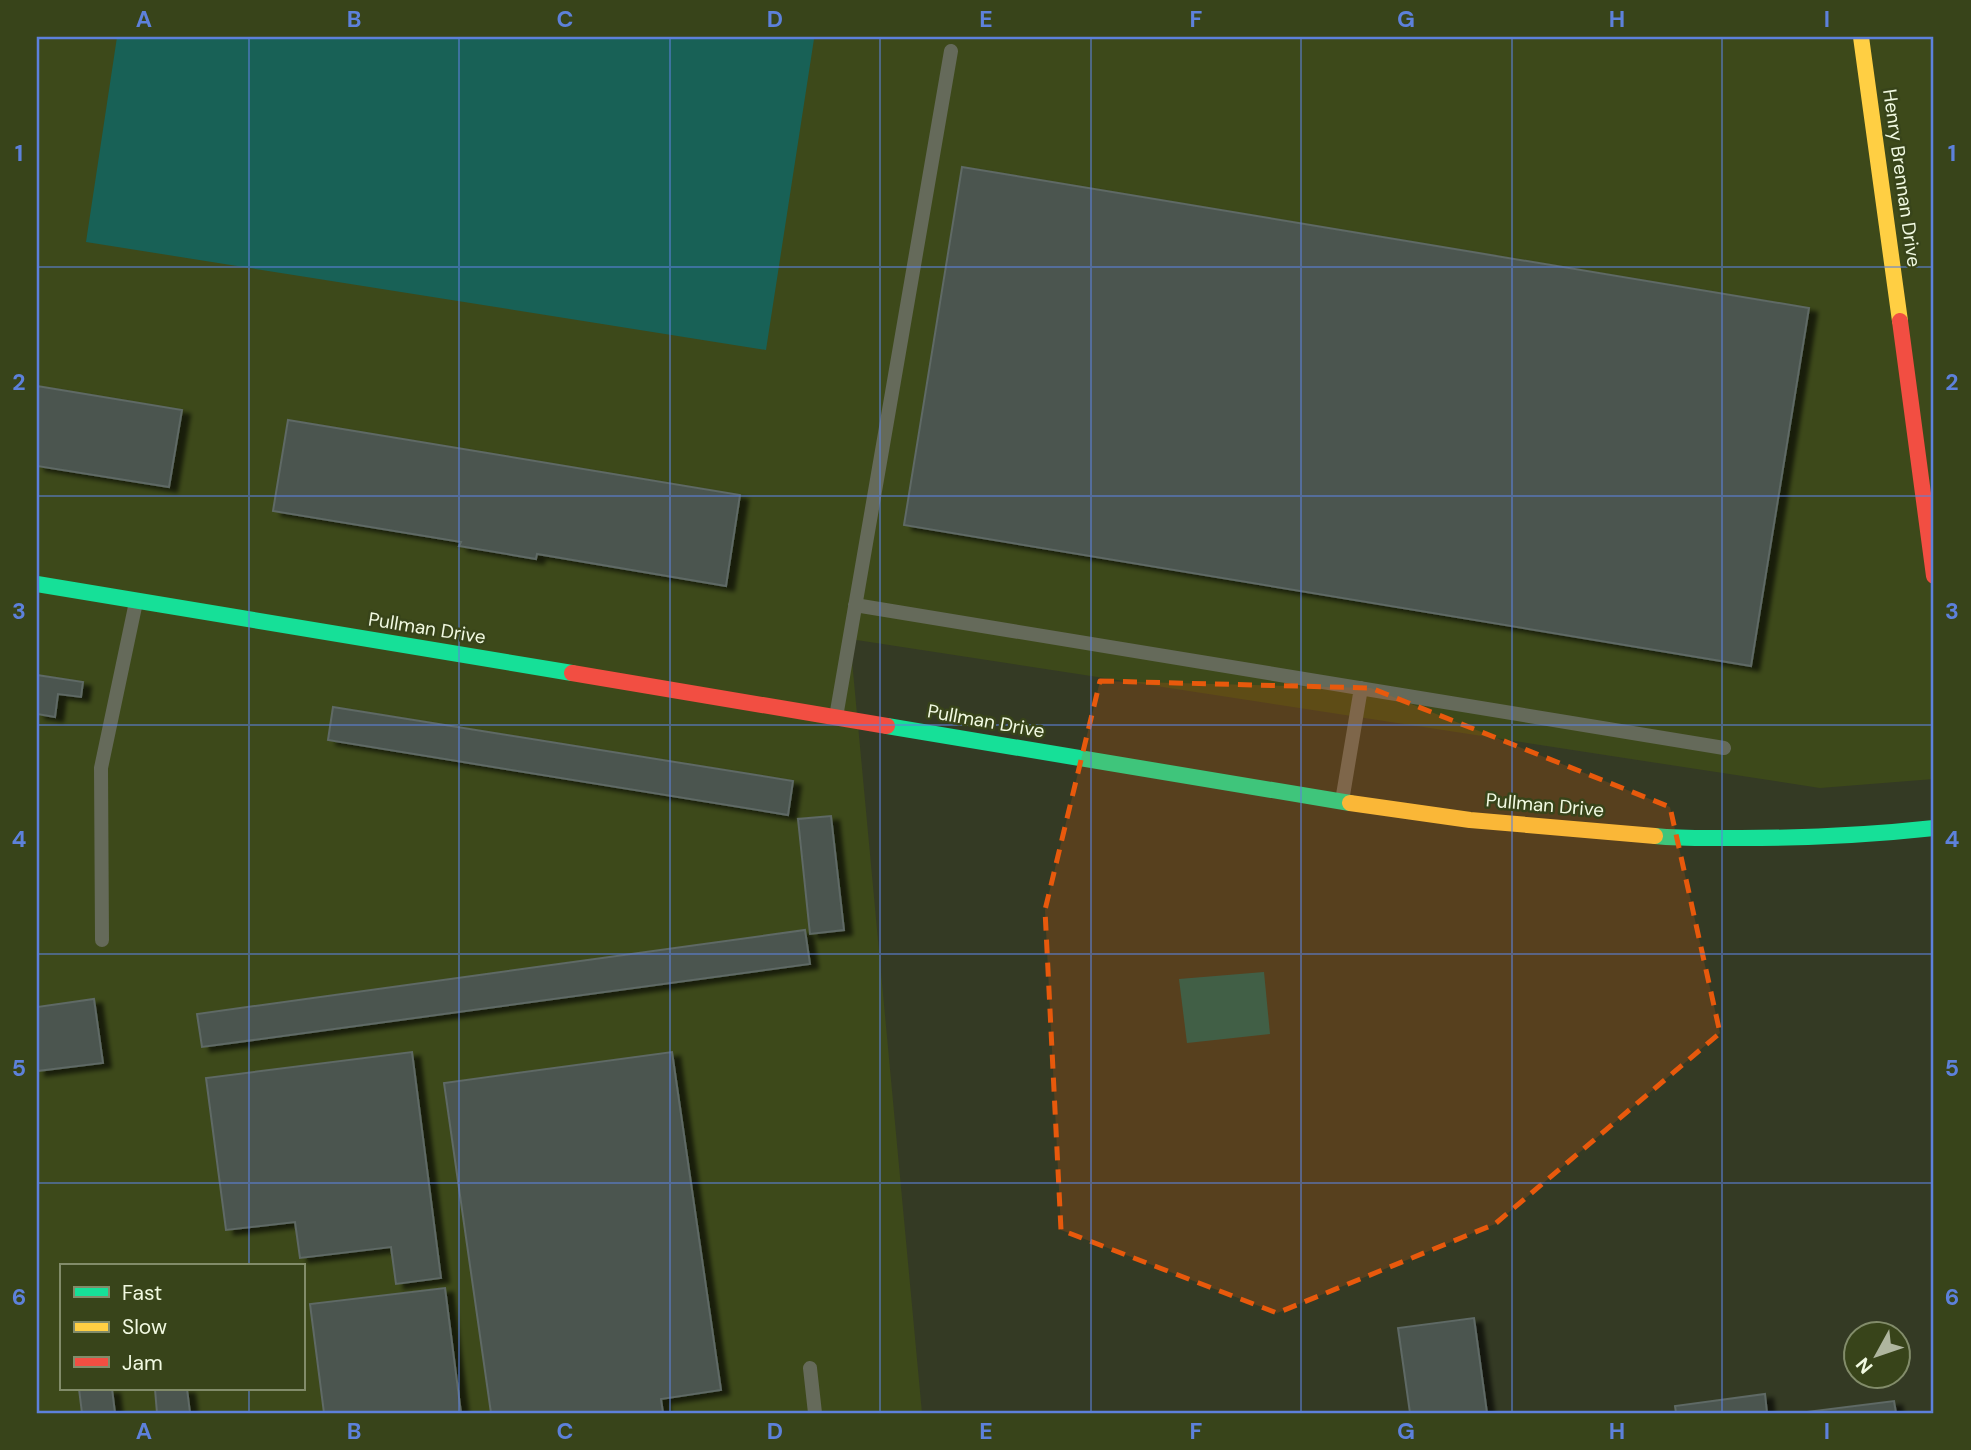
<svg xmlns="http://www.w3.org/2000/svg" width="1971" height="1450" font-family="'DM Sans',sans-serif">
  <defs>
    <filter id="shadow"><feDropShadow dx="8" dy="4.5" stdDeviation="2" flood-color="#0009"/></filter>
  </defs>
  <rect width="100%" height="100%" fill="#343a24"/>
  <path fill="#3d491a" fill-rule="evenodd" d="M37,37H1934V779L1820,788L850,639L922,1413H37ZM61,1266H303V1389H61Z"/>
  <path fill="#186156" d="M117,37H798L814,39L766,350L86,242Z
    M1264,972L1270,1034L1187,1043L1179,979Z"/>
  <path fill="#4b554f" stroke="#5e6965" stroke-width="2" filter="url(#shadow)" d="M962,167L1809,308L1751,666L904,525Z
    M37,386L182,410L169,487L37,466Z
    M288,420L740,495L726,586L537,554L536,559L459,546L461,542L273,511Z
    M37,675L83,682L81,697L58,694L55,717L37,714Z
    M333,707L793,781L788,815L328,740Z
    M831,816L844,930L810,934L798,819Z
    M805,930L810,964L202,1047L197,1014Z
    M94,999L103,1063L37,1071V1007Z
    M412,1052L441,1278L396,1284L391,1247L300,1258L295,1222L226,1230L206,1078Z
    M672,1052L721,1390L661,1399L663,1413H491L444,1083Z
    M445,1288L461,1413H324L310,1304Z
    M1474,1318L1487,1413H1410L1398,1328Z
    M79,1389H112L115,1413H82Z
    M155,1389H187L190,1413H157Z
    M1765,1394L1767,1413H1676L1675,1406Z
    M1894,1401L1896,1413H1799Z"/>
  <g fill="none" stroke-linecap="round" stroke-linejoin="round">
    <path stroke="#656a5a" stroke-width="14" d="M855,605L1724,748
      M836,717L951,51
      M1342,801L1361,688
      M102,940L101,768L136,602
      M810,1368L815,1413"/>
    <path stroke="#16e098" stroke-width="16" d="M37,584L572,673
      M887,726L1350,803
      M1655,836C1683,839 1712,838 1741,838C1805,838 1870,835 1934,828"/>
    <path stroke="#ffcf43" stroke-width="16" d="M1861,37L1900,321
      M1350,803L1470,820L1655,836"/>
    <path stroke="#f24e42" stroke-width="16" d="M1900,321L1934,576
      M572,673L887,726"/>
  </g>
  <path fill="#e8590c" fill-opacity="0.2" stroke="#e8590c" stroke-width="5" stroke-dasharray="14 9" stroke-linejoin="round" d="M1100,681L1371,688L1670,807L1720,1033L1495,1224L1277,1313L1061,1230L1045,910Z"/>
  <path fill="none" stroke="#5d81db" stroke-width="2" stroke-opacity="0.55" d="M249,37V1266M459,37V1413M670,37V1413M880,37V1413M1091,37V1413M1301,37V1413M1512,37V1413M1722,37V1413M37,267H1934M37,496H1934M37,725H1934M37,954H1934M37,1183H1934M249,1389V1413"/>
  <g text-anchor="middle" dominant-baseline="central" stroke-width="5" stroke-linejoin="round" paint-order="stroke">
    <g font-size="19" fill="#f1f9e1" stroke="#38441a">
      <text transform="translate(1902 178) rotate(82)">Henry Brennan Drive</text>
      <text transform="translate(427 628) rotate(9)">Pullman Drive</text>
      <text transform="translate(986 721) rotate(10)">Pullman Drive</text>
      <text transform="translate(1545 805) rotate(5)">Pullman Drive</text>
    </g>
  </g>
  <rect width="1971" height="1450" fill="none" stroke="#38441a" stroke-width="77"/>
  <rect x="60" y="1264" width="245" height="126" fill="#38441a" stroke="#828c6a" stroke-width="2"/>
  <rect x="74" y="1287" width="35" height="10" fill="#16e098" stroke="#828c6a" stroke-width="2"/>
  <text x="122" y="1300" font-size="21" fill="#f1f9e1">Fast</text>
  <rect x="74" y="1322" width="35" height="10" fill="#ffcf43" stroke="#828c6a" stroke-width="2"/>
  <text x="122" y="1334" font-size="21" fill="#f1f9e1">Slow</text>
  <rect x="74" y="1357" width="35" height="10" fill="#f24e42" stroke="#828c6a" stroke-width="2"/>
  <text x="122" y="1370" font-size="21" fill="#f1f9e1">Jam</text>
  <g transform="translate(1877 1355) rotate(230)"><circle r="33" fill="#38441a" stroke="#828c6a" stroke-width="2"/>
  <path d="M0-5L12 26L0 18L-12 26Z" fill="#afb69f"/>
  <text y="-10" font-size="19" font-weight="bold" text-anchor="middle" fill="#f1f9e1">N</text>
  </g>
  <rect x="38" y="38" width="1894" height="1374" fill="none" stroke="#5d81db" stroke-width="2.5"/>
  <g font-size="23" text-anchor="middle" font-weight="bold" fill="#5d81db">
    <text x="144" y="27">A</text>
    <text x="354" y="27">B</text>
    <text x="565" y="27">C</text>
    <text x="775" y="27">D</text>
    <text x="986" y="27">E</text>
    <text x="1196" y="27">F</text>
    <text x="1406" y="27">G</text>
    <text x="1617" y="27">H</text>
    <text x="1827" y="27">I</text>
    <text x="19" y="161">1</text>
    <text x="1952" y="161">1</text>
    <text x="19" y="390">2</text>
    <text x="1952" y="390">2</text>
    <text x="19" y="619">3</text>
    <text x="1952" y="619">3</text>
    <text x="19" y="847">4</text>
    <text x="1952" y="847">4</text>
    <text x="19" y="1076">5</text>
    <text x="1952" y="1076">5</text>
    <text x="19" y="1305">6</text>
    <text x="1952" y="1305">6</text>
    <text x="144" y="1439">A</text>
    <text x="354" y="1439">B</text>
    <text x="565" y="1439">C</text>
    <text x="775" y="1439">D</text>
    <text x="986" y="1439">E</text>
    <text x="1196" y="1439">F</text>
    <text x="1406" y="1439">G</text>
    <text x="1617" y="1439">H</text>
    <text x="1827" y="1439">I</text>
  </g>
</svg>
